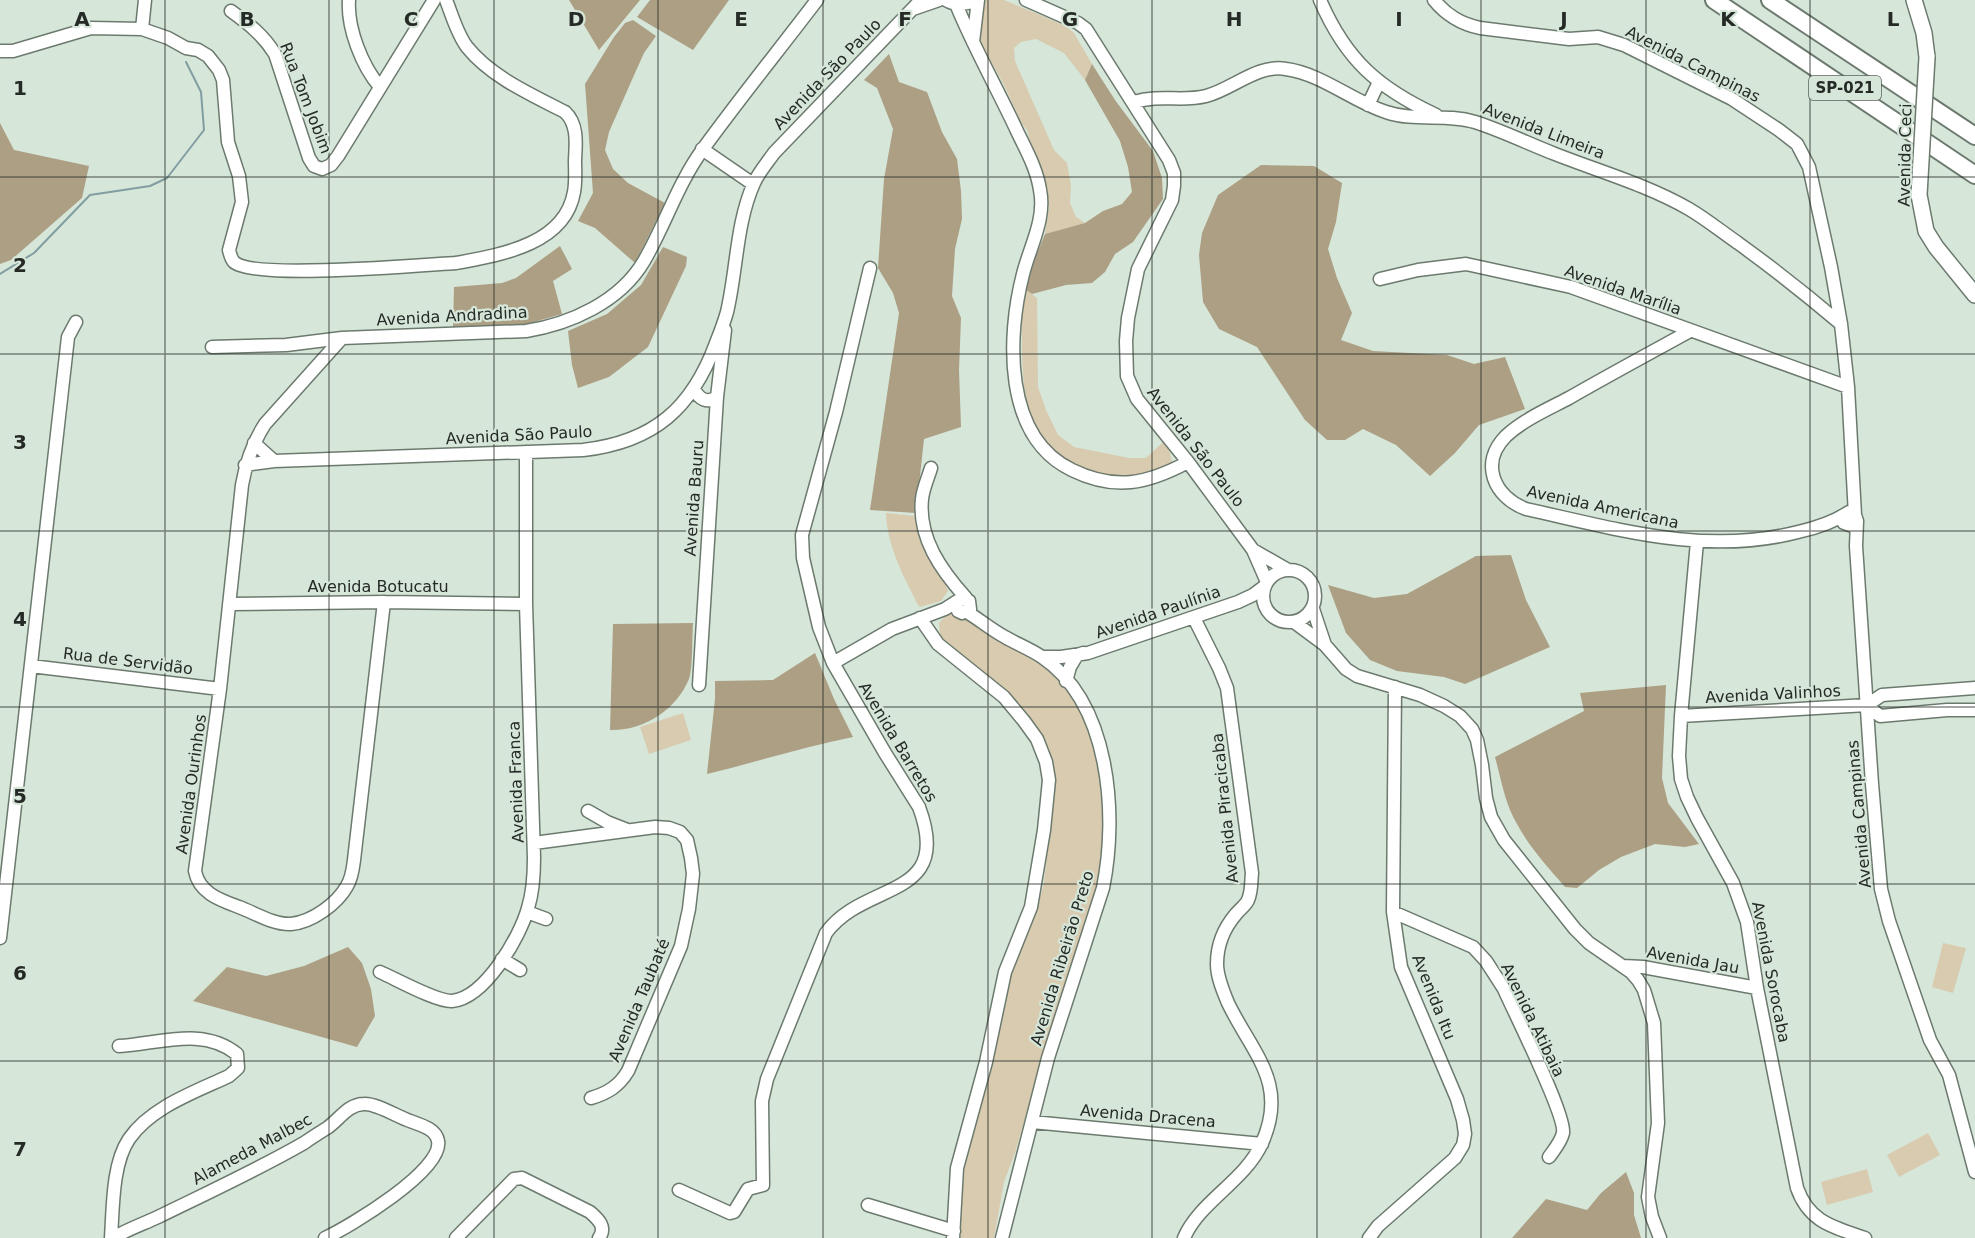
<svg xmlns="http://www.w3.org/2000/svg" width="1975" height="1238" font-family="'DejaVu Sans',sans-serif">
  <rect width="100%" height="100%" fill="#d6e6d9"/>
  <path fill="#d8cbaf" d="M986,0H1004L1066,26L1074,33L1092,64L1085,80L1064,53L1036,39L1021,42L1014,48L1015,61L1054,150L1067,163L1071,186L1070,203L1076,217L1085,223L1045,234L1049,208L1027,130C1019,121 1016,111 1011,100C1002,79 990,59 976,41L979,6Z
    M1026,290L1037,298L1038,387L1046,410L1058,435L1074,447L1129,458H1146L1163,442L1169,449L1172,462C1164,473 1140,479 1126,479C1120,478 1114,479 1108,478C1074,472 1037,442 1028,409C1023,390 1023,373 1022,354C1022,333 1020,311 1026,290Z
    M886,513L915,516C918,528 921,542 927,553C933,567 944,575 948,591L941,601L920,607L918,605C903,575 887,546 886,513Z
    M954,613L964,615L1031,655L1054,673L1069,691L1087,718L1098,756L1103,827V850L1094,899L1044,1052L1015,1153L1004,1182L994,1238H959V1178L968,1141L988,1079L1005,989L1019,948L1034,919L1044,883L1054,785L1028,722L949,647L940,636L939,623L945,616Z
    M683,713L691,740L649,754L640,727Z
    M1943,943L1966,948L1953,993L1932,987Z
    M1928,1133L1940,1155L1899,1177L1887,1155Z
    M1867,1169L1873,1192L1827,1205L1821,1182Z"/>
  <path fill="#ac9f84" d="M569,0H640L599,50Z
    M650,0H729L693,50L637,17Z
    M633,20L656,36L644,53L631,82L609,132L605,150L613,169L628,183L665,203L635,263L595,228L578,221L593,193L585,84L614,37L625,23Z
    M889,54L899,82L927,92L942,132L957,159L961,191L962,219L955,249L952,296L961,318L959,370L961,427L924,439L916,513L870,510L899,313L893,293L878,268L884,179L893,129L877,88L864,80Z
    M1092,64L1115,100L1153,151L1162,178L1163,199L1133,242L1115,254L1105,272L1092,283L1066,285L1032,294L1026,290L1028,275L1045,234L1085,223L1103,211L1122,204L1132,192L1128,167L1120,141L1085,80Z
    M0,123L14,150L89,166L82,198L11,260L0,264Z
    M1261,165L1314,166L1342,183L1336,222L1328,249L1337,278L1352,313L1341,340L1373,351L1447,355L1474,364L1505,357L1525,409L1479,425L1455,453L1430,476L1396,445L1363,429L1345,440H1327L1305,420L1257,347L1219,329L1203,302L1199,255L1202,233L1218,195Z
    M560,246L572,269L553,281L562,314L523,325L453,327L454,287L502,283L516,278Z
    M663,247L687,257L686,266L648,347L609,377L578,388L572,365L568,331L607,314L641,285Z
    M1511,555L1526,600L1550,647L1465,684L1444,677L1397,671L1370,660L1346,633L1328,585L1374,598L1407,594L1476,556Z
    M693,623C692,636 693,668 689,679C676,710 644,731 610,730L613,624Z
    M815,653L834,699L853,737C804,747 756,762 707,774L715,699V681L773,680Z
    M1666,685L1662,778L1668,803L1699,844L1685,847L1655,844L1621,857L1599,870L1577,888L1565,887C1548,867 1529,847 1517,824C1505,804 1501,779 1495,757L1584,711L1580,693Z
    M348,947L362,963L371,989L375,1016L357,1047L193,1001L227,967L266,976L304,966Z
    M1626,1172L1634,1193V1215L1641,1238H1512L1546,1199L1587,1210L1601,1193Z"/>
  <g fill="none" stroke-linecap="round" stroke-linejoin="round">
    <path stroke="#819da2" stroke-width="2" d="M0,274L34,253L90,195L150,186L167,178L204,130L201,92L186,62"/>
    <defs>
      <path id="minor" d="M145,0L142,29L168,38L186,48L198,50L208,56L219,70L223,80L228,142L239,176L242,202L229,250C230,254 231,259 234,262C253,280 422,265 456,263C499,255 565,245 574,192C576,182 575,170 575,160C576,143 578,124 565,112C532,95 491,77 467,47C457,34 452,15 446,0
        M349,0C347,28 362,66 380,87
        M946,0C956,6 966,4 977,0
        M1026,0L1078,23L1086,29L1169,160L1174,173V186L1172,200L1138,269L1128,318L1126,341L1127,376L1137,399L1188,462L1253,550L1267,582
        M1320,0C1346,60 1378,88 1436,115
        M1434,0C1447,16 1461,24 1480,28L1569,39L1598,37L1624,45L1732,99L1779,130L1797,144L1809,167L1831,267L1841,324L1848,387L1855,515
        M956,4C974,48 997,88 1017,131C1026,150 1037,169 1040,190C1046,219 1030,246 1023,274C1007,336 1003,437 1072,470C1115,491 1147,484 1188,462
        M913,9L939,0
        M231,11C249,24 263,35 275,54L309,158L314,166L322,169L331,165L338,156L434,0
        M973,42L978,0
        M0,51H13L91,28L142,29
        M1134,102C1160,94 1182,102 1206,96C1233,89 1257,64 1286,69C1322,74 1352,101 1386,112C1415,122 1445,113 1475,122C1503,131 1529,144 1555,154C1601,172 1647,185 1689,209C1706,219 1722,232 1738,243C1774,269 1808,296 1841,324
        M1368,105L1379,82
        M702,149L753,184
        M1380,279L1418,270L1466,264L1571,287L1848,387
        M1690,331C1650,353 1609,375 1569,398C1548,409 1523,420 1506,436C1479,463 1494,497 1526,509C1617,529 1705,556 1798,532C1816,528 1834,522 1849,512L1855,515L1857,521L1852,526L1844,523V516
        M342,338L265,424C252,444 246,462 242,485L220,689L195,871C199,893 220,900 239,907C255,913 274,925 291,924C312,922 337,904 347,886C352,878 353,868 354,860L384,602
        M212,347L286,345L342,338L526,331C570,324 620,302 644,261C665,225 678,183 703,149C740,98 779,50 817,0
        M694,389C699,399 707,404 717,397
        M254,443L274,461
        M245,465L274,461L583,450C654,442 692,408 716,343C720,333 724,323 727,312C737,270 736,223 754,183C759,172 767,163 774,153L921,0
        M931,468C928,478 923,489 922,499C918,538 941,570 966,598
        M1857,521L1856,546L1872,784L1881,889L1889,921L1930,1040L1949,1075L1975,1172
        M1697,542L1681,716L1679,756L1681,779L1687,797L1697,818L1733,883L1747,922L1757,988L1797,1188C1809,1222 1833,1227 1865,1238
        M1253,550L1288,570
        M1263 596a26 26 0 1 1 52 0a26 26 0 1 1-52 0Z
        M229,604L384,602L526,604
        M1313,609L1325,645
        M967,612C980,620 992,630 1005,637C1017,644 1030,649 1042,657C1110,703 1118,814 1103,888L1048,1058L1002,1238
        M920,618L938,644L1004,697L1024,721L1037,739L1046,762L1049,780L1044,830L1031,907L1005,972L986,1062L957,1168L953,1238
        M1294,622L1325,645L1346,669L1357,676L1420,695L1444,706L1460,716L1472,729L1477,740L1482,765L1486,798L1491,817L1504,840L1575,929L1589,943L1631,972L1638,980L1644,990L1654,1023L1658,1123L1648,1197L1652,1217L1660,1238
        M1042,657H1061L1088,653L1238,602L1253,595L1265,586
        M833,663L892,629L945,609L962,598L969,601L970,609L962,613L958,611L956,603
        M31,666L220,689
        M1066,681L1070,667L1077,655L1083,653
        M699,685L717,397L725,330
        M1867,705L1880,716L1947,710H1975
        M1681,716L1867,705L1882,695L1975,688
        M588,811L607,822L625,829
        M534,843L655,827L669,828L680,832L687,840L691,858L693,874L689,909L681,946L628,1071C619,1086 608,1093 591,1098
        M527,912L546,919
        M1393,912L1473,947L1486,961L1504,989C1514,1012 1566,1115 1563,1133C1561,1142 1554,1150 1549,1157
        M0,938L68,337L76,322
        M502,959L520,970
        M1623,966L1643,967L1757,988
        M380,972C396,979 437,1002 452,1001C485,998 520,937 528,908C533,892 534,875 534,858L526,604V452
        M1032,1122L1262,1144
        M679,1190L730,1213L734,1212L748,1189L763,1185L762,1101L767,1079L826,933C864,880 954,901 919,807L885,753L833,663L819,627L803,558L802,535L836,412L870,268
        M868,1205L954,1231
        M111,1238C113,1209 112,1164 129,1139C151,1107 195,1092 229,1076L238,1068L237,1054C203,1026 158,1044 119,1046
        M113,1238C128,1229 143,1224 158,1217C207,1193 257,1170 304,1143C311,1138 319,1133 327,1128C339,1120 348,1104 364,1104C376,1103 398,1117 410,1121C421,1125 436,1129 438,1141C444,1170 349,1227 325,1238
        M456,1238L514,1179L522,1178L590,1212C598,1219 607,1227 599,1238
        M1184,1238C1199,1202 1245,1181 1262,1143C1289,1083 1252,1053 1228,1003C1223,991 1217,977 1217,964C1217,944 1224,928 1236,914C1240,909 1246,905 1248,900C1252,891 1251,881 1252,873L1227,688L1219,668L1194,618
        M1369,1238L1378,1226L1455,1158L1463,1145L1465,1134L1463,1120L1457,1099L1401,967L1393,912L1395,687"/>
      <path id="major" d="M1914,0L1924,33L1927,57
        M1919,195L1926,231L1936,247L1975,295"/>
      <path id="highway" d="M1714,0L1975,175
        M1770,0L1975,136"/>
    </defs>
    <use href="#minor" stroke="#6c7a6e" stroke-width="15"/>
    <use href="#major" stroke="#6c7a6e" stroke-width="18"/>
    <use href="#highway" stroke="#6c7a6e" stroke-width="20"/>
    <use href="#minor" stroke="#fff" stroke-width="12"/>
    <use href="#major" stroke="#fff" stroke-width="15"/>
    <use href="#highway" stroke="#fff" stroke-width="16"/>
    <defs>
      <path id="major-bridge" d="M1919,195L1927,57"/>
    </defs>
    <use href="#major-bridge" stroke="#6c7a6e" stroke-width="18" stroke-linecap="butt"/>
    <use href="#major-bridge" stroke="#fff" stroke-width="15"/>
  </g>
  <path fill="none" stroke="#252a26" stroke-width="1.5" stroke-opacity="0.55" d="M165,0V1238M329,0V1238M494,0V1238M658,0V1238M823,0V1238M988,0V1238M1152,0V1238M1317,0V1238M1481,0V1238M1646,0V1238M1810,0V1238M0,177H1975M0,354H1975M0,531H1975M0,707H1975M0,884H1975M0,1061H1975"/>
  <g text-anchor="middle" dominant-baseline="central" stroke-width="4.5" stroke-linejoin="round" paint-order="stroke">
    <rect fill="#d6e6d9" stroke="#5a625c" stroke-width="1.5" x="1809" y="76" width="72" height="24" rx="4.5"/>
    <g font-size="15" font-weight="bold" fill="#252a26">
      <text x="1845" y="88">SP-021</text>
    </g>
    <g font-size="16" fill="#252a26" stroke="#d6e6d9">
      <text transform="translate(1693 64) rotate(27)">Avenida Campinas</text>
      <text transform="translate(827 74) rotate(-46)">Avenida São Paulo</text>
      <text transform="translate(306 98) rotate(69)">Rua Tom Jobim</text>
      <text transform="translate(1544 131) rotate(21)">Avenida Limeira</text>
      <text transform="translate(1905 155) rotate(-89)">Avenida Ceci</text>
      <text transform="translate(1623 290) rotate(19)">Avenida Marília</text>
      <text transform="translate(452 316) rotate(-3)">Avenida Andradina</text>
      <text transform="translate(519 435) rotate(-3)">Avenida São Paulo</text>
      <text transform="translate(1196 447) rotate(52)">Avenida São Paulo</text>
      <text transform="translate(694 498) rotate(-86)">Avenida Bauru</text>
      <text transform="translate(1603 507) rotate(12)">Avenida Americana</text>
      <text x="378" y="586">Avenida Botucatu</text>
      <text transform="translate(1158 612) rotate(-19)">Avenida Paulínia</text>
      <text transform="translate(128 661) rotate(7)">Rua de Servidão</text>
      <text transform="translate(1773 694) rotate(-3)">Avenida Valinhos</text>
      <text transform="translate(898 742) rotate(59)">Avenida Barretos</text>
      <text transform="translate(516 782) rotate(-92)">Avenida Franca</text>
      <text transform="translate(191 784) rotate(-82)">Avenida Ourinhos</text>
      <text transform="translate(1225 808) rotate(-96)">Avenida Piracicaba</text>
      <text transform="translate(1859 814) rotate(-95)">Avenida Campinas</text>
      <text transform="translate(1062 958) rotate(-73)">Avenida Ribeirão Preto</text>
      <text transform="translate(1693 960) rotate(10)">Avenida Jau</text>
      <text transform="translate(1771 972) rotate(79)">Avenida Sorocaba</text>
      <text transform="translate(1434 997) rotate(68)">Avenida Itu</text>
      <text transform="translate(639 1000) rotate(-67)">Avenida Taubaté</text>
      <text transform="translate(1533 1020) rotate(64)">Avenida Atibaia</text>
      <text transform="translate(1148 1116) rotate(5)">Avenida Dracena</text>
      <text transform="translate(252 1149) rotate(-28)">Alameda Malbec</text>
    </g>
  </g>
  <g font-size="20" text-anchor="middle" font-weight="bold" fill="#252a26" stroke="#d6e6d9" stroke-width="4.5" stroke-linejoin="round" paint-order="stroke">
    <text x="82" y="26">A</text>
    <text x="247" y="26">B</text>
    <text x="411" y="26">C</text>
    <text x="576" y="26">D</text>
    <text x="741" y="26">E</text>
    <text x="905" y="26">F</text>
    <text x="1070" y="26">G</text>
    <text x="1234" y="26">H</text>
    <text x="1399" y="26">I</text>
    <text x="1564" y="26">J</text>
    <text x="1728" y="26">K</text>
    <text x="1893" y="26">L</text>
    <text x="20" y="95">1</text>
    <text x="20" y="272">2</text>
    <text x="20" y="449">3</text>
    <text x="20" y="626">4</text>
    <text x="20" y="803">5</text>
    <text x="20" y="980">6</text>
    <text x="20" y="1156">7</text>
  </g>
</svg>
